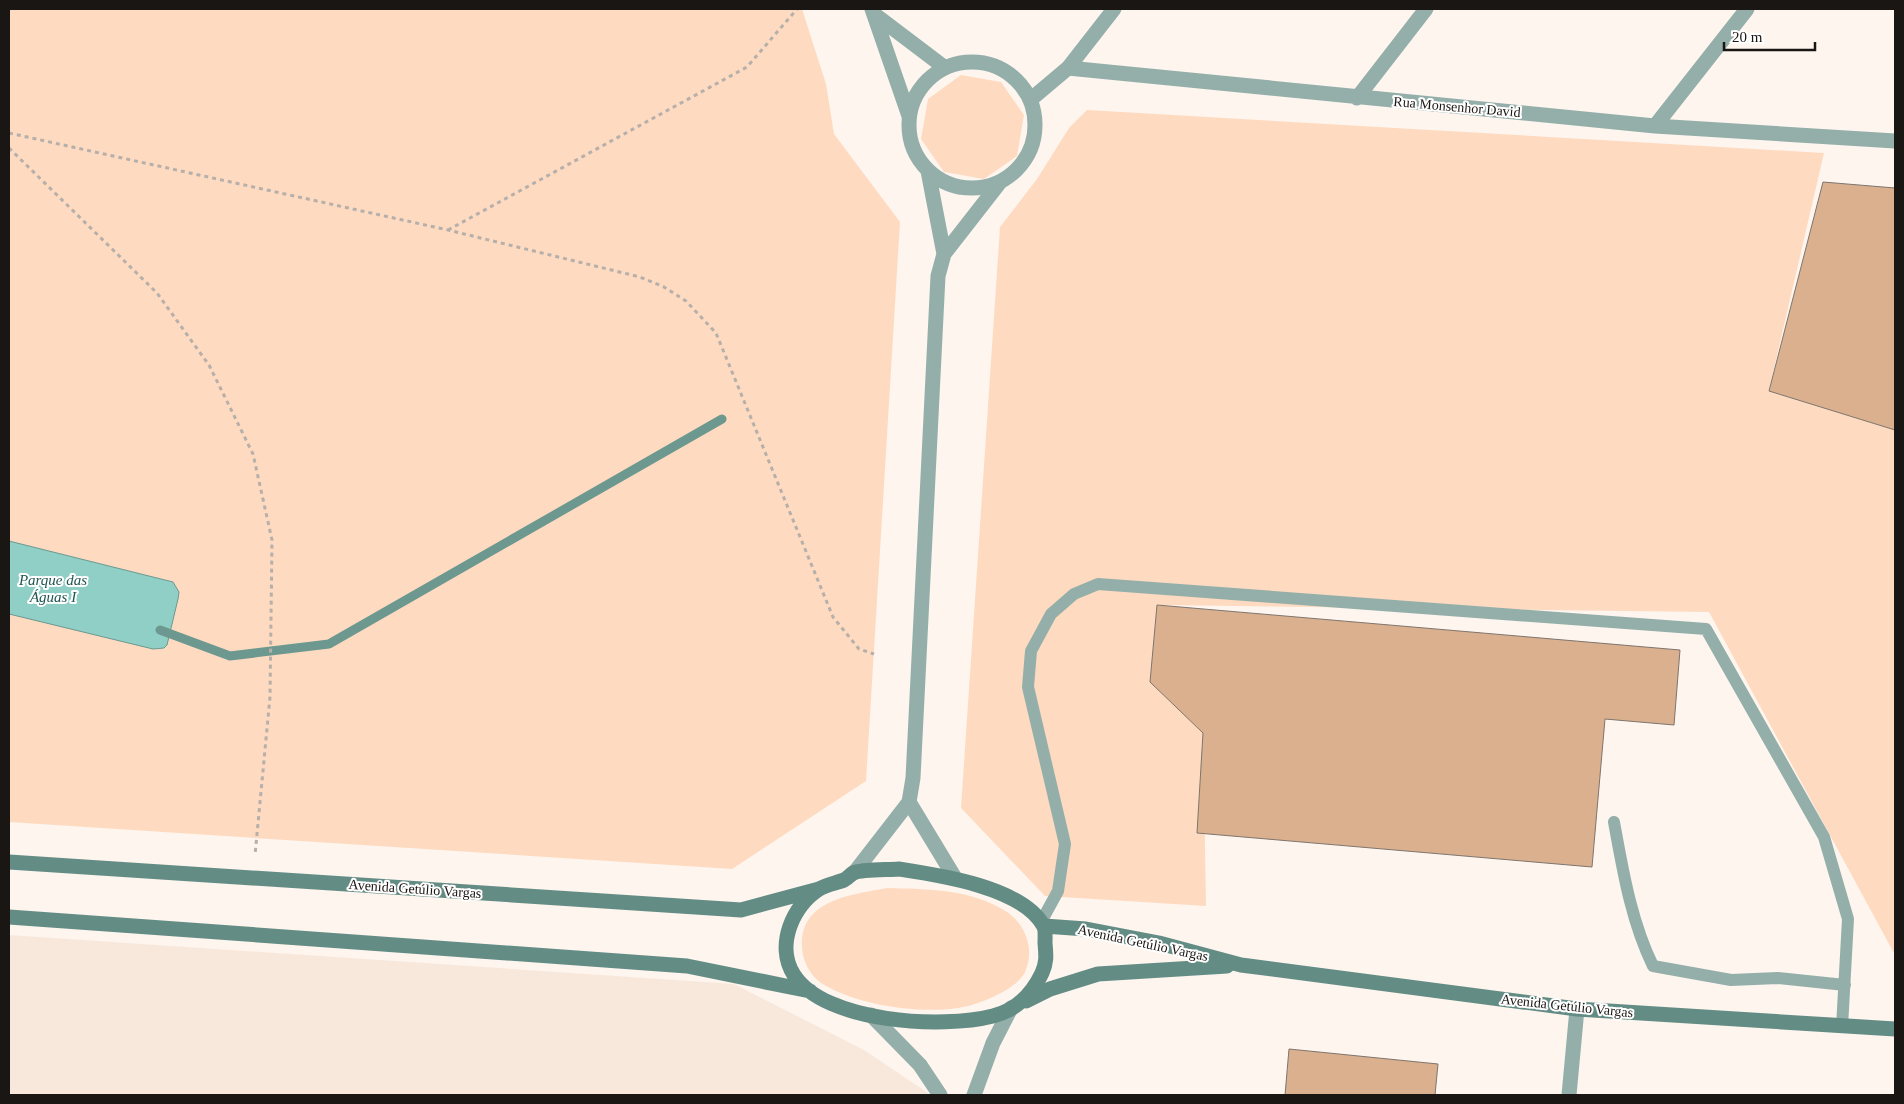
<svg xmlns="http://www.w3.org/2000/svg" width="1904" height="1104" font-family="'Times New Roman',serif">
  <rect width="100%" height="100%" fill="#fef5ef"/>
  <path fill="#f8e8db" d="M9,935L734,984L864,1050L931,1095H9Z"/>
  <path fill="#fedbc0" d="M9,9H802L826,84L834,134L900,222L866,781L732,869L9,822Z
    M961,75L1001,82L1024,115L1017,156L984,179L944,172L921,139L928,99Z
    M1087,110L1824,153L1769,390L1895,430V955L1709,612L1157,605L1150,682L1203,733L1206,906L1045,896L961,808L1000,227L1037,179L1069,128Z
    M887,888C928,889 972,889 1007,912C1026,925 1035,950 1025,972C1018,988 984,1002 968,1006C927,1016 857,1006 821,983C810,975 803,962 802,948C799,900 850,895 887,888Z"/>
  <path fill="#8fcfc5" stroke="#6c9890" d="M9,541L173,582L179,592L178,599L167,645L164,648L153,649L9,614Z"/>
  <g fill="none" stroke-linecap="round" stroke-linejoin="round">
    <path stroke="#6c9890" stroke-width="9" d="M160,630L230,656L329,644L722,419"/>
  </g>
  <path fill="#dab08e" stroke="#7e756e" d="M1823,182L1895,188V430L1769,391Z
    M1157,605L1680,650L1674,725L1605,719L1592,867L1197,833L1203,733L1150,682Z
    M1289,1049L1438,1064L1435,1095H1285Z"/>
  <g fill="none" stroke-linecap="round" stroke-linejoin="round">
    <path stroke="#b6afaa" stroke-width="3" stroke-dasharray="4 4" stroke-linecap="butt" d="M9,133L448,230L640,277L664,287L686,301L716,333L833,617L859,649L874,654
      M9,148L157,293L209,365L253,454L272,540L270,697L255,855
      M448,230L747,67L797,9"/>
    <path stroke="#94afaa" stroke-width="12" d="M1614,822C1623,871 1631,921 1653,966L1731,980L1778,978L1845,985
      M1041,922L1058,891L1065,844L1028,687L1031,651L1051,614L1074,594L1098,584L1706,629L1824,837L1848,919L1842,1027"/>
    <path stroke="#94afaa" stroke-width="15" d="M1068,68L1655,126L1895,141
      M1357,98L1426,9
      M1655,126L1747,9
      M1569,1095L1577,1009"/>
    <path stroke="#94afaa" stroke-width="15" d="M872,9L909,116
      M874,14L944,67
      M909 125a63 63 0 1 1 126 0a63 63 0 1 1-126 0Z
      M1030,100L1068,68L1114,9
      M928,171L944,254
      M909,802L955,878
      M854,873L909,802L913,778L938,276L944,254L1001,181
      M871,1015L920,1065L940,1095
      M974,1095L993,1043L1011,1008"/>
    <path stroke="#638c85" stroke-width="15" d="M9,862L741,910L819,889
      M899,869C939,875 1021,887 1043,925C1046,929 1045,938 1045,943C1046,955 1047,962 1042,973C1032,994 1017,1010 993,1016C943,1029 825,1023 794,975C775,946 793,905 819,889C827,884 837,883 844,880C848,878 850,875 853,873C862,869 888,870 899,869Z
      M9,917L687,966L810,991
      M1044,926L1086,929L1159,943L1241,965L1577,1009L1895,1029
      M1026,1001L1050,989L1098,974L1227,966"/>
  </g>
  <g text-anchor="middle" dominant-baseline="central" stroke-width="4" stroke-linejoin="round" paint-order="stroke">
    <g font-size="14" fill="#1a1613" stroke="#fff">
      <text transform="translate(1457 107) rotate(5)">Rua Monsenhor David</text>
      <text transform="translate(415 889) rotate(4)">Avenida Getúlio Vargas</text>
      <text transform="translate(1143 943) rotate(12)">Avenida Getúlio Vargas</text>
      <text transform="translate(1567 1006) rotate(6)">Avenida Getúlio Vargas</text>
    </g>
    <g font-size="15" font-style="italic" fill="#1e554e" stroke="#fff">
      <text x="53" y="580">Parque das<tspan x="53" dy="17">Águas I</tspan></text>
    </g>
  </g>
  <rect width="1904" height="1104" fill="none" stroke="#1a1613" stroke-width="20"/>
  <path d="M1724 42v8h91v-8" fill="none" stroke="#1a1613" stroke-width="2.5"/>
  <text x="1732" y="42" font-size="15" fill="#1a1613" stroke="#ffffff" stroke-width="4" paint-order="stroke">20 m</text>
</svg>
